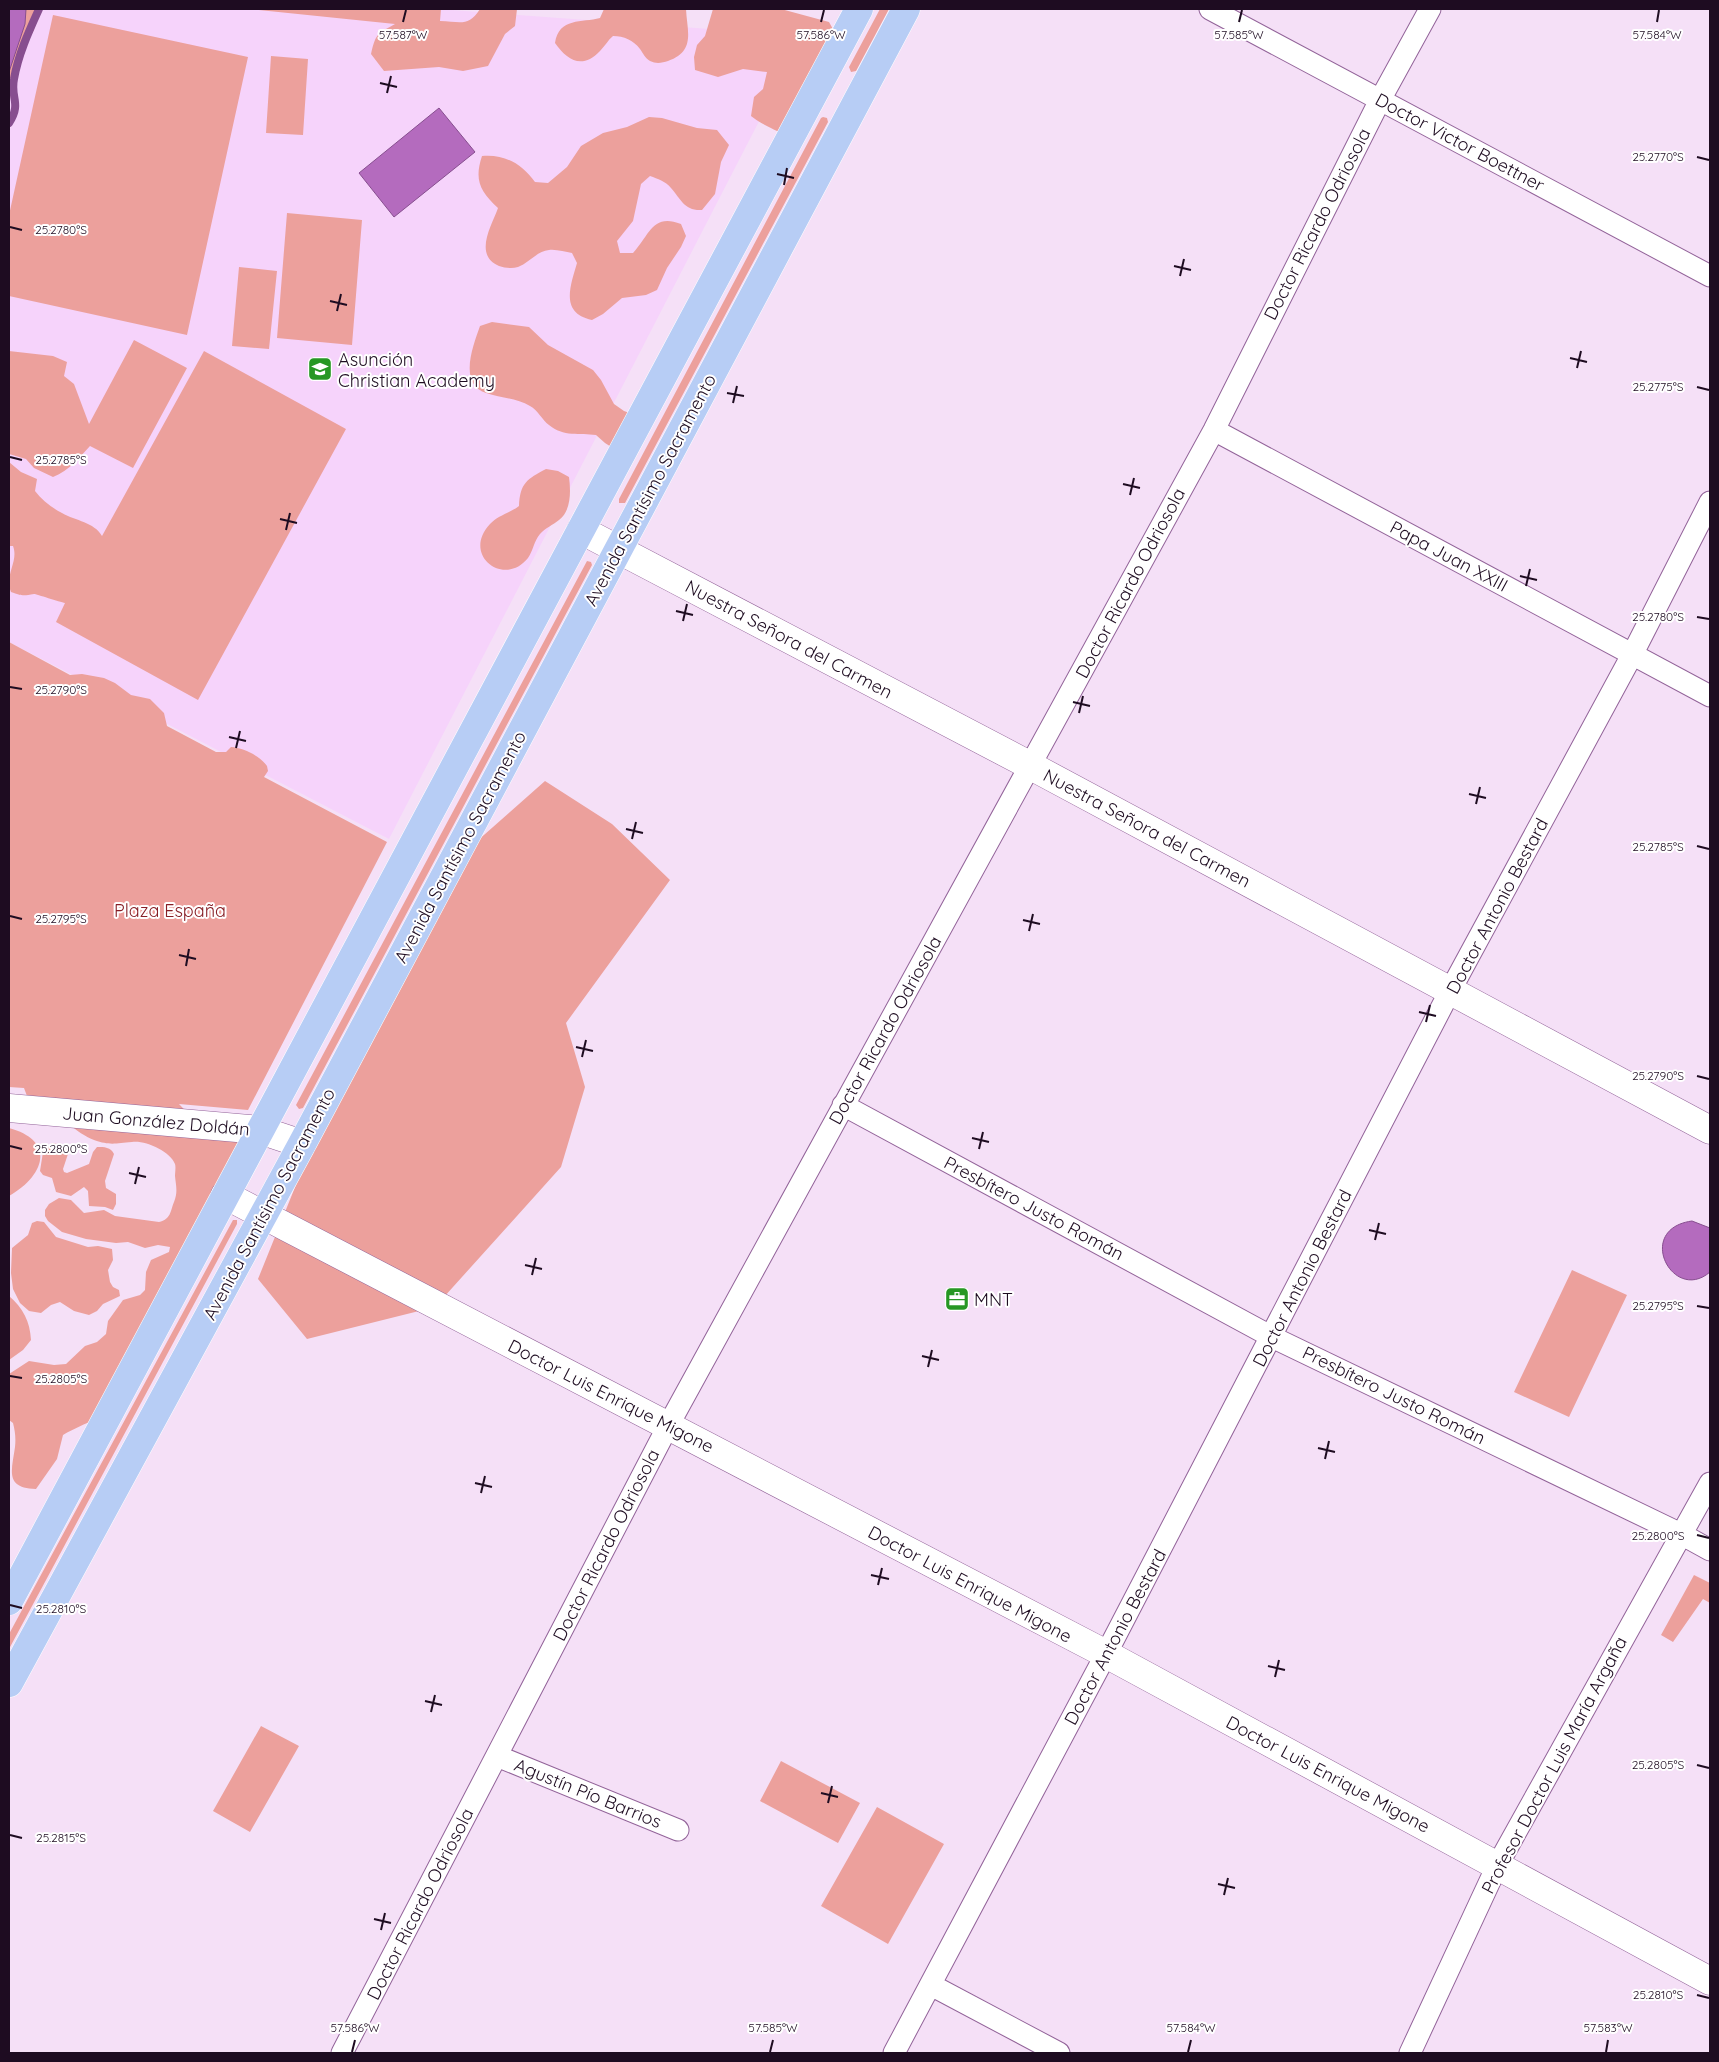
<svg xmlns="http://www.w3.org/2000/svg" width="1719" height="2062" font-family="Quicksand,sans-serif">
  <rect width="100%" height="100%" fill="#f5e0f7"/>
  <path fill="#f6d3fb" d="M33,9H438L803,36L389,839L9,642V95Z"/>
  <path fill="#eca09c" d="M9,9H36L34,30L14,65L9,108Z
    M249,9H441L440,21C459,21 468,28 480,9H517L515,26L505,34L488,66L463,71L439,67L384,71L371,54C376,32 378,34 395,24Z
    M604,9H686C687,31 696,51 668,61C662,63 656,64 650,61C645,58 643,53 640,49C633,40 624,36 613,36C608,40 605,46 600,51C582,70 567,60 555,43C559,17 582,23 600,18Z
    M713,9H781L829,22L844,49L783,133C776,132 757,121 751,116L754,97L763,89L767,72L743,69L718,77L695,70L694,57L697,45L705,36Z
    M880,9H889L856,71L851,72L849,67Z
    M53,15L248,57L187,335L9,296V215Z
    M271,56L308,59L303,135L266,133Z
    M649,117L662,118L697,128L717,130L729,145L721,162L715,194L702,210C684,211 681,199 671,188C665,181 658,179 650,176L641,184L633,221L617,241L620,253H633C650,235 652,213 681,224L686,236L681,247L667,268L657,290L646,295L622,298L603,314L592,320C560,313 570,287 577,263L572,253C565,252 556,249 549,250C537,251 529,263 518,267C512,269 505,268 499,266C473,255 492,225 498,208C480,191 474,180 482,156C505,154 522,164 535,182L548,183L567,167L581,146L603,133L627,127Z
    M823,117L827,118L828,122L625,503H619V499L821,118Z
    M287,213L362,220L352,345L277,338Z
    M239,267L277,271L269,349L232,346Z
    M492,322L529,327L548,345L593,370L601,380L614,404L624,411L635,415L616,450L605,443L596,435C580,433 563,437 549,425C542,420 538,410 530,406C517,398 501,398 486,393C458,384 473,346 480,326Z
    M134,340L187,368L133,468L90,446C78,459 70,470 53,477L34,468L26,459L9,454V351L53,356L67,362L64,376L74,384L89,424Z
    M204,351L346,429L198,700L56,622L65,603C60,602 36,594 34,594C23,596 22,596 11,592C4,574 19,562 13,546H9V462L21,472L37,479L35,491C42,500 52,508 62,513C76,521 94,522 102,536Z
    M546,469L558,471L569,477C571,492 571,511 559,520C553,525 545,528 540,534C534,541 533,551 528,558C504,588 461,555 490,524C498,515 510,513 519,506C520,483 527,479 546,469Z
    M587,561L591,562L592,565L303,1108L299,1109L296,1105Z
    M9,642L70,675L82,674L104,678L115,683L131,695L150,699L164,713L167,726L216,752H226L231,747C244,748 260,756 267,766L268,771L264,777L387,842L248,1110L179,1104L200,1126L241,1140L96,1418C85,1425 74,1428 63,1435L57,1459L36,1489C4,1488 12,1470 15,1447C16,1438 15,1431 13,1423L9,1420V1374L29,1361L54,1365L66,1364L85,1346L97,1342L106,1334L108,1321L123,1300L140,1295L145,1290L146,1272L151,1260L169,1252L170,1247L158,1245L145,1248L128,1242L116,1243L86,1239L62,1232L48,1221L45,1216V1210L49,1204L59,1198L71,1200L84,1213L104,1210L115,1216L159,1222C171,1219 170,1212 174,1202C178,1192 176,1186 175,1176C175,1173 176,1167 175,1164C170,1151 145,1140 132,1142C116,1143 111,1146 94,1140C79,1135 52,1111 46,1097L27,1096L24,1088L9,1087Z
    M545,781L612,824L670,880L566,1023L585,1087L561,1167L435,1307L307,1339L258,1279L308,1155L476,842Z
    M9,1128C57,1141 44,1176 9,1196Z
    M52,1143L62,1145L69,1151L63,1169L64,1172L67,1173L89,1164L93,1152L97,1147C104,1147 111,1147 114,1154L105,1181L106,1188L116,1194V1204L113,1210L105,1207L89,1206L88,1191L84,1187L71,1196L56,1192L52,1178L43,1175L40,1171L43,1152Z
    M233,1220H237V1224L9,1649V1634Z
    M37,1221L44,1222L56,1237L88,1247L98,1246L112,1249L113,1260L108,1270L110,1282L113,1287L119,1290L120,1296L103,1304L97,1311L89,1315L74,1311L60,1302L51,1305L41,1313L29,1311L20,1303L13,1289L11,1273L12,1248L28,1235L32,1223Z
    M1572,1270L1627,1295L1569,1417L1514,1392Z
    M9,1296C23,1308 30,1321 31,1340L23,1350L9,1360Z
    M1694,1575L1710,1583V1603L1703,1599L1673,1642L1661,1635Z
    M261,1726L299,1746L250,1832L213,1811Z
    M781,1761L860,1803L838,1843L760,1801Z
    M877,1807L944,1844L888,1944L821,1906Z"/>
  <path fill="#b46bbe" stroke="#874e8f" d="M9,9H26L25,24L9,72Z
    M439,108L475,152L394,217L359,173Z
    M1692,1221L1710,1228V1272C1673,1304 1634,1229 1692,1221Z"/>
  <g fill="none" stroke-linecap="round" stroke-linejoin="round">
    <path stroke="#874e8f" stroke-width="8" d="M9,123C22,103 10,98 14,79C18,55 29,31 39,9"/>
    <defs>
      <path id="minor" d="M1210,9L1710,276
        M1214,430L1710,696
        M843,1105L1272,1337L1681,1534L1710,1550
        M497,1756L678,1830
        M931,1985L1059,2053
        M342,2053L668,1426L1214,430L1380,100L1430,9
        M894,2053L1106,1654L1450,991L1632,655L1710,502
        M1410,2053L1497,1866L1710,1483"/>
      <path id="tertiary" d="M581,530L1031,766L1710,1130
        M9,1108L260,1130L302,1144
        M225,1195L1106,1654L1710,1981"/>
      <path id="primary" d="M9,1601L859,9
        M9,1683L302,1144L906,9"/>
    </defs>
    <use href="#minor" stroke="#926399" stroke-width="23"/>
    <use href="#tertiary" stroke="#926399" stroke-width="29"/>
    <use href="#primary" stroke="#fff" stroke-width="29"/>
    <use href="#minor" stroke="#fff" stroke-width="21"/>
    <use href="#tertiary" stroke="#fff" stroke-width="28"/>
    <use href="#primary" stroke="#b7cdf5" stroke-width="28"/>
  </g>
  <path fill="none" stroke="#1e0c21" stroke-width="2" d="M403,22L406,10M821,22L824,10M1239,22L1242,10M1657,22L1659,10M380,83L397,87M387,93L391,76M1697,157L1709,160M777,174L794,178M784,185L787,168M10,227L22,230M1174,266L1191,270M1180,276L1184,259M330,301L347,305M337,311L341,294M1570,358L1587,362M1577,368L1581,351M1697,387L1709,390M727,393L744,396M733,403L737,386M10,457L22,460M1123,484L1140,488M1130,495L1134,478M280,519L297,523M286,530L290,513M1520,576L1537,580M1526,586L1530,569M676,611L693,615M1697,617L1709,619M683,621L687,604M10,687L22,689M1073,702L1090,706M1079,713L1083,696M229,737L246,741M236,748L240,731M1469,794L1486,798M1476,804L1480,787M626,829L643,833M632,839L636,822M1697,846L1709,849M10,916L22,919M1023,920L1040,924M1029,931L1033,914M179,955L196,959M186,966L189,949M1419,1012L1436,1016M1426,1022L1430,1005M576,1047L593,1051M582,1057L586,1040M1697,1076L1709,1079M972,1138L989,1142M10,1146L22,1149M979,1149L983,1132M129,1173L146,1177M135,1184L139,1167M1369,1230L1386,1234M1375,1240L1379,1223M525,1265L542,1269M532,1275L536,1258M1697,1306L1709,1308M922,1356L939,1360M928,1367L932,1350M10,1376L22,1378M1318,1448L1335,1452M1325,1459L1329,1441M475,1483L492,1487M481,1493L485,1476M1697,1535L1709,1538M871,1575L889,1579M878,1585L882,1568M10,1605L22,1608M1268,1666L1285,1670M1275,1677L1279,1660M425,1701L442,1705M431,1712L435,1695M1697,1765L1709,1768M821,1793L838,1797M828,1803L832,1786M10,1835L22,1838M1218,1884L1235,1888M1224,1895L1228,1878M374,1919L391,1923M381,1930L385,1913M1697,1995L1709,1998M352,2052L355,2040M770,2052L773,2040M1188,2052L1191,2040M1606,2052L1608,2040"/>
  <defs>
    <symbol id="school-square" viewBox="-11 -11 22 22"><rect x="-9" y="-9" width="18" height="18" rx="4" fill="#279724" stroke="#fff"/><path d="M0-5L7-2L0 1L-7-2ZM-4 1L0 2.5L4 1V4Q0 6-4 4Z" fill="#fff"/></symbol>
    <symbol id="office-square" viewBox="-11 -11 22 22"><rect x="-9" y="-9" width="18" height="18" rx="4" fill="#279724" stroke="#fff"/><path d="M-6-3h4V-5.5h4V-3h4V5H-6ZM-1-4.5V-3h2v-1.5ZM-6 0V1H6V0Z" fill="#fff"/></symbol>
  </defs>
  <g fill-rule="evenodd">
    <use href="#school-square" x="306" y="355" width="28" height="28"/>
    <use href="#office-square" x="943" y="1285" width="28" height="28"/>
  </g>
  <g text-anchor="middle" dominant-baseline="central" stroke-width="4" stroke-linejoin="round" paint-order="stroke">
    <g font-size="18" fill="#1e0c21" stroke="#fff">
      <text transform="translate(1460 142) rotate(28)">Doctor Victor Boettner</text>
      <text transform="translate(1317 224) rotate(-63)">Doctor Ricardo Odriosola</text>
      <text transform="translate(650 490) rotate(-62)">Avenida Santísimo Sacramento</text>
      <text transform="translate(1449 556) rotate(28)">Papa Juan XXIII</text>
      <text transform="translate(1130 583) rotate(-62)">Doctor Ricardo Odriosola</text>
      <text transform="translate(789 639) rotate(28)">Nuestra Señora del Carmen</text>
      <text transform="translate(1147 828) rotate(28)">Nuestra Señora del Carmen</text>
      <text transform="translate(460 847) rotate(-62)">Avenida Santísimo Sacramento</text>
      <text transform="translate(1497 906) rotate(-62)">Doctor Antonio Bestard</text>
      <text transform="translate(885 1030) rotate(-61)">Doctor Ricardo Odriosola</text>
      <text transform="translate(156 1121) rotate(5)">Juan González Doldán</text>
      <text transform="translate(269 1204) rotate(-62)">Avenida Santísimo Sacramento</text>
      <text transform="translate(1034 1208) rotate(28)">Presbítero Justo Román</text>
      <text transform="translate(1302 1278) rotate(-63)">Doctor Antonio Bestard</text>
      <text transform="translate(1394 1395) rotate(26)">Presbítero Justo Román</text>
      <text transform="translate(611 1396) rotate(27)">Doctor Luis Enrique Migone</text>
      <text transform="translate(606 1545) rotate(-63)">Doctor Ricardo Odriosola</text>
      <text transform="translate(970 1584) rotate(28)">Doctor Luis Enrique Migone</text>
      <text transform="translate(1115 1637) rotate(-62)">Doctor Antonio Bestard</text>
      <text transform="translate(1554 1765) rotate(-62)">Profesor Doctor Luis María Argaña</text>
      <text transform="translate(1328 1774) rotate(28)">Doctor Luis Enrique Migone</text>
      <text transform="translate(588 1793) rotate(22)">Agustín Pío Barrios</text>
      <text transform="translate(420 1904) rotate(-63)">Doctor Ricardo Odriosola</text>
    </g>
    <g font-size="18" fill="#1e0c21" stroke="#fff" text-anchor="start">
      <text x="338" y="359">Asunción<tspan x="338" dy="21">Christian Academy</tspan></text>
      <text x="974" y="1299">MNT</text>
    </g>
    <g font-size="18" fill="#861e25" stroke="#fff">
      <text x="170" y="910">Plaza España</text>
    </g>
  </g>
  <g font-size="12" text-anchor="middle" fill="#1e0c21" stroke="#fff" stroke-width="4" stroke-linejoin="round" paint-order="stroke">
    <text x="403" y="39">57.587°W</text>
    <text x="821" y="39">57.586°W</text>
    <text x="1239" y="39">57.585°W</text>
    <text x="1657" y="39">57.584°W</text>
    <text x="1658" y="161">25.2770°S</text>
    <text x="61" y="234">25.2780°S</text>
    <text x="1658" y="391">25.2775°S</text>
    <text x="61" y="464">25.2785°S</text>
    <text x="1658" y="621">25.2780°S</text>
    <text x="61" y="694">25.2790°S</text>
    <text x="1658" y="851">25.2785°S</text>
    <text x="61" y="923">25.2795°S</text>
    <text x="1658" y="1080">25.2790°S</text>
    <text x="61" y="1153">25.2800°S</text>
    <text x="1658" y="1310">25.2795°S</text>
    <text x="61" y="1383">25.2805°S</text>
    <text x="1658" y="1540">25.2800°S</text>
    <text x="61" y="1613">25.2810°S</text>
    <text x="1658" y="1769">25.2805°S</text>
    <text x="61" y="1842">25.2815°S</text>
    <text x="1658" y="1999">25.2810°S</text>
    <text x="355" y="2032">57.586°W</text>
    <text x="773" y="2032">57.585°W</text>
    <text x="1191" y="2032">57.584°W</text>
    <text x="1608" y="2032">57.583°W</text>
  </g>
  <rect width="1719" height="2062" fill="none" stroke="#1e0c21" stroke-width="20"/>
</svg>
